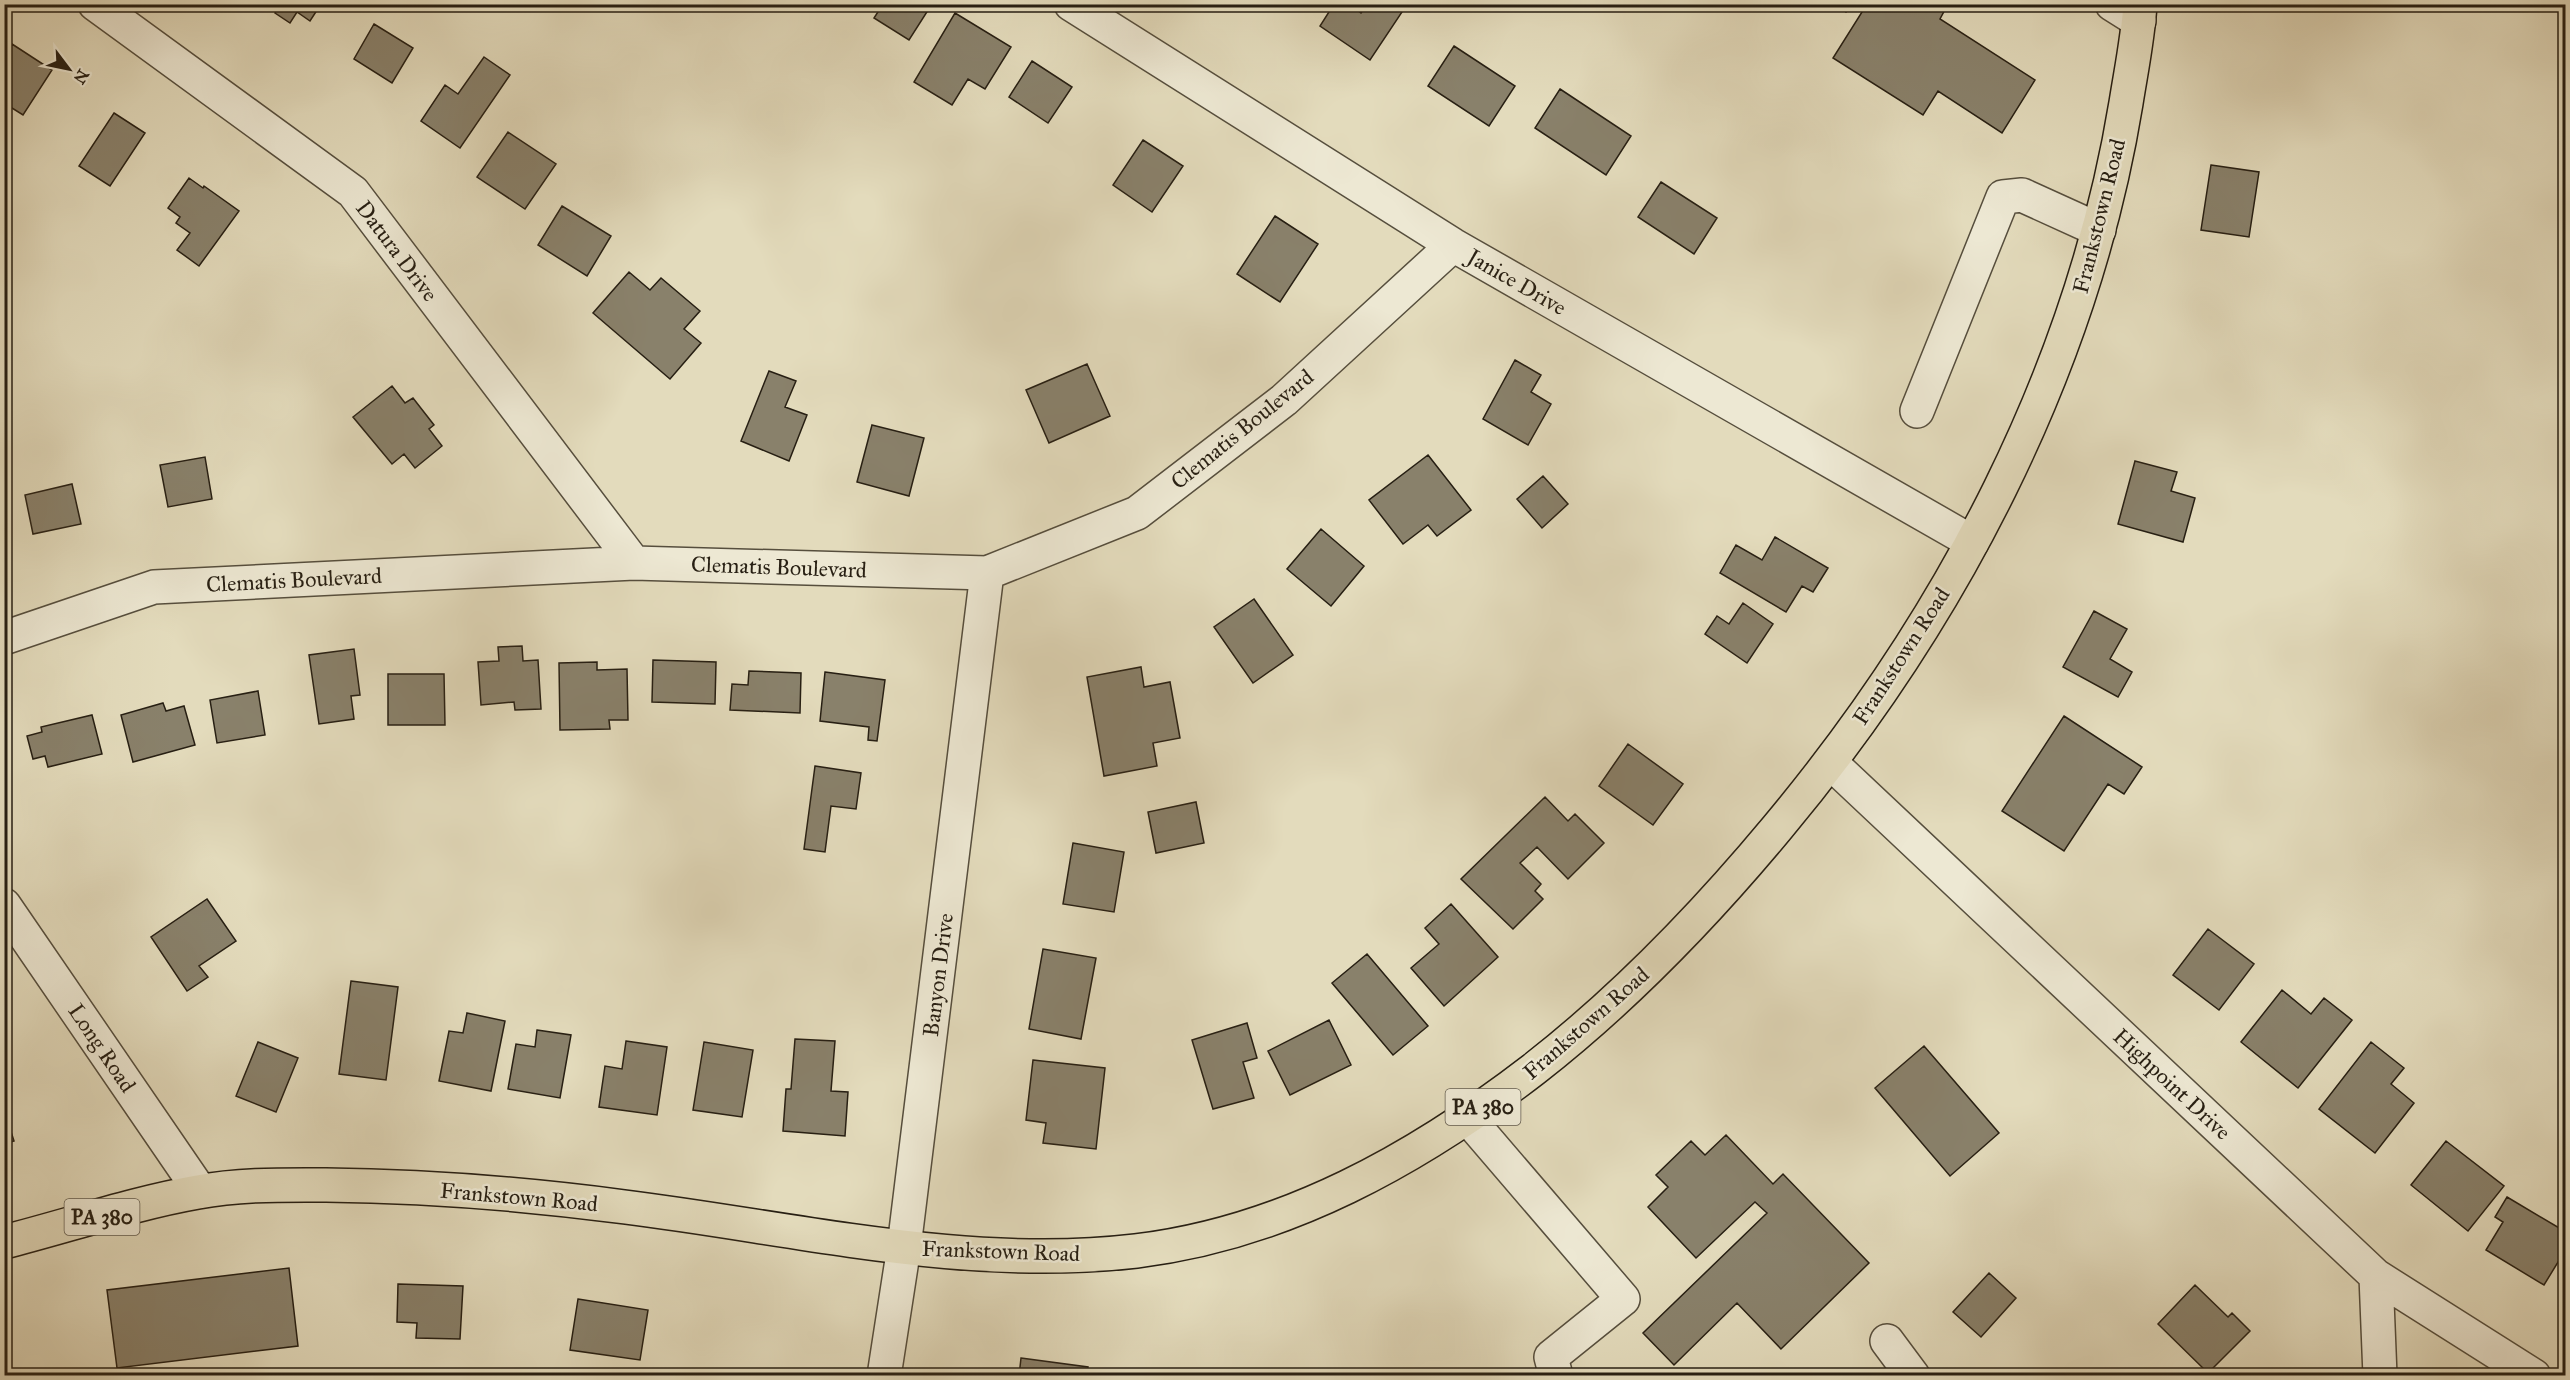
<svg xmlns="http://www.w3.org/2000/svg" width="2570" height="1380" font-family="'IM FELL Great Primer',serif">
  <rect width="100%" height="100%" fill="#e3dbbc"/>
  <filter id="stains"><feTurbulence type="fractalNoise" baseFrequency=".00333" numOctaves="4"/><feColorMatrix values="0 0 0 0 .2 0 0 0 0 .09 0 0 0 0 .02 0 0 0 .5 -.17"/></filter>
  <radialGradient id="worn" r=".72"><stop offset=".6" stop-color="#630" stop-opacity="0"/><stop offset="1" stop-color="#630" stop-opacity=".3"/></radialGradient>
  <path fill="#89816b" stroke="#271f13" stroke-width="1.5" d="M321,4L310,21L297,12L290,23L275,13L279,4Z
    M883,4H932L909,40L874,18Z
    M1334,4H1349L1361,13L1367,4H1397L1404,9L1370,60L1320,26Z
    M1833,4H1851L1846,12Z
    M1867,4H1948L1940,19L2035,80L2002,133L1938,91L1923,115L1833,58Z
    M955,13L1011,47L985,89L968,79L952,105L914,82Z
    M374,24L413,48L392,83L354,59Z
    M12,44L52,70L23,115L4,103V56Z
    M1454,46L1515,86L1489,126L1428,86Z
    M484,57L510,75L460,148L421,121L445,85L458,94Z
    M1032,61L1072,87L1048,123L1009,97Z
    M1560,89L1631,136L1606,175L1535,128Z
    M114,113L145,133L110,186L79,166Z
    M508,132L556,164L525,209L477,177Z
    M1143,140L1183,166L1152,212L1113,185Z
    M2211,165L2259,172L2249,237L2201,230Z
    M189,178L203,188L204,186L239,211L199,266L177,250L190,233L176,223L180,217L168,208Z
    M1661,182L1717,218L1694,254L1638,217Z
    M562,206L611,236L587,276L538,245Z
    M1275,216L1318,244L1280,302L1237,274Z
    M629,272L650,290L661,278L700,311L684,329L701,343L670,379L593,313Z
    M1515,360L1541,375L1531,392L1551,404L1528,445L1483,419Z
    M1087,364L1110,416L1049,443L1026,390Z
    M769,371L796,381L785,407L807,415L789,461L741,441Z
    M392,386L405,403L413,398L434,425L429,429L442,446L415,468L404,454L392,464L353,417Z
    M872,425L924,438L909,496L857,482Z
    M1428,455L1471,510L1437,536L1428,525L1403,544L1369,500Z
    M205,457L212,499L168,507L160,465Z
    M2135,461L2177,472L2171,491L2195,498L2183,542L2118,524Z
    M1543,476L1568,504L1542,528L1517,499Z
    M72,484L81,524L33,534L25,495Z
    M1321,529L1364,566L1331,606L1287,569Z
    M1775,537L1828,568L1813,592L1802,586L1786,612L1720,573L1736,545L1762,560Z
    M1254,599L1293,655L1253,683L1214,627Z
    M1743,603L1773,624L1747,663L1705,634L1717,616L1729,624Z
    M2094,611L2127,629L2110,659L2132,672L2118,697L2063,667Z
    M522,646L523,661L538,660L541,709L515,710L514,702L481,705L478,662L499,661L498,647Z
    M354,649L360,695L351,696L354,719L319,724L309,655Z
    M653,660L716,662L715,704L652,702Z
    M597,662V670L627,669L628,720H609L610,729L560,730L559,663Z
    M1141,667L1144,687L1170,682L1180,738L1153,743L1157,766L1104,776L1087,677Z
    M749,671L801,673L800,713L730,710L732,684L748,685Z
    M825,672L885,680L877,741L868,740L869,727L820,721Z
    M388,674H444L445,725H388Z
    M258,691L265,735L217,743L210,700Z
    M163,703L166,711L184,706L195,745L133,762L121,715Z
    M92,715L102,754L48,767L45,756L33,759L27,736L42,732L41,727Z
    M2064,716L2142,767L2124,794L2108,784L2064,851L2002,811Z
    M1628,744L1683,784L1653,825L1599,786Z
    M815,766L861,773L856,809L831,806L825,852L804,849Z
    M1545,797L1568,821L1575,814L1604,843L1568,879L1537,847L1520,863L1541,884L1535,891L1543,899L1513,929L1461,879Z
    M1196,802L1204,843L1156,853L1148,812Z
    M1073,843L1124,852L1114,912L1063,904Z
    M207,899L236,941L199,966L208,977L187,991L151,937Z
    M1451,904L1498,957L1444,1006L1411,968L1439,944L1425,928Z
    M2208,929L2254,964L2219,1010L2173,975Z
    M1043,949L1096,958L1081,1039L1029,1029Z
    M1367,954L1428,1026L1393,1055L1332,983Z
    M351,981L398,987L386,1080L339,1074Z
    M2282,990L2311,1014L2324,998L2352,1020L2298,1088L2241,1042Z
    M467,1013L505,1021L491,1091L439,1081L449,1031L463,1033Z
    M1329,1020L1351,1065L1290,1095L1268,1051Z
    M1247,1023L1257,1058L1243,1062L1254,1098L1213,1109L1192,1040Z
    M537,1030L571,1035L560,1098L508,1089L516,1044L535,1047Z
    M795,1039L835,1041L831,1091L848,1092L845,1136L783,1131L786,1089H791Z
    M626,1041L667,1047L657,1115L599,1107L605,1066L622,1069Z
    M258,1042L298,1058L276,1112L236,1096Z
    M704,1042L753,1050L742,1117L693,1110Z
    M2371,1042L2404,1068L2391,1084L2414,1103L2375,1153L2319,1109Z
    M1924,1046L1999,1133L1950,1176L1875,1088Z
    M1033,1060L1105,1068L1096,1149L1043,1143L1046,1123L1026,1120Z
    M4,1110L14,1141L4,1144Z
    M1726,1135L1773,1184L1783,1174L1869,1263L1781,1349L1737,1303L1674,1365L1643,1333L1767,1213L1755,1202L1696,1258L1648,1207L1668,1187L1656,1175L1691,1141L1705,1155Z
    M2446,1141L2504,1186L2468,1231L2411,1185Z
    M2507,1197L2566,1232V1249L2544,1285L2486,1250L2503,1222L2495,1217Z
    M289,1268L298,1346L117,1368L107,1290Z
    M1989,1273L2016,1298L1981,1337L1953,1312Z
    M398,1284L463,1286L460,1339L416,1338L417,1323L397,1322Z
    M2195,1285L2228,1317L2232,1313L2250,1331L2208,1373L2158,1324Z
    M578,1299L648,1310L640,1360L570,1350Z
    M1021,1358L1088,1367L1087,1376H1019Z
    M1767,1369L1772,1376H1759Z"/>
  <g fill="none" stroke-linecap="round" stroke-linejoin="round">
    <defs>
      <path id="minor" d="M95,4L353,192L634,563
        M1071,4L1453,245L1972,542
        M2112,4L2139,21
        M1917,411L2003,197L2022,195L2099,230
        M4,638L154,587L634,563L987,573L1137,513L1284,400L1453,245
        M1831,763L2376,1276L2534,1376
        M4,905L200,1191
        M1467,1117L1623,1299L1551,1357L1556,1376
        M2376,1276L2380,1376
        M1887,1341L1913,1376
        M884,1376L904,1247L987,573"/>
      <path id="major" d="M4,1242C67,1226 135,1203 198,1192C240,1184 284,1185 326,1185C426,1186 526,1194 625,1207C794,1228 966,1271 1136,1251C1285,1233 1417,1159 1534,1069C1625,998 1703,917 1777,828C1950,621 2082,372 2126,103C2131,71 2138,38 2140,4"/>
    </defs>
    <use href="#minor" stroke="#564e3d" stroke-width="36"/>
    <use href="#major" stroke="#271f13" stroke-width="36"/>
    <use href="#minor" stroke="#ede8d3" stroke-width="33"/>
    <use href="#major" stroke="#e3dbbc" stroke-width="33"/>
  </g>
  <g text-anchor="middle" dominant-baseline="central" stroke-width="5" stroke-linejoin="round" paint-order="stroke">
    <g fill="#ede8d3" stroke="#625b4d" stroke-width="1.5">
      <rect x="1445.5" y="1089" width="75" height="36" rx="4.5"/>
      <rect x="64.5" y="1199" width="75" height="36" rx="4.5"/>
    </g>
    <g font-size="21" font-weight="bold" fill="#271f13">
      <text x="1483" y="1107">PA 380</text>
      <text x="102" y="1217">PA 380</text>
    </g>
    <g font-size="22" fill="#271f13" stroke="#ede8d3">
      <text transform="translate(2099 216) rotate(-76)">Frankstown Road</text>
      <text transform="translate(397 251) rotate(53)">Datura Drive</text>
      <text transform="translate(1517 282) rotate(30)">Janice Drive</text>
      <text transform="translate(1242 429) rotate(-39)">Clematis Boulevard</text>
      <text transform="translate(779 567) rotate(2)">Clematis Boulevard</text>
      <text transform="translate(294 580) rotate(-3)">Clematis Boulevard</text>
      <text transform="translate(1901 656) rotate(-57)">Frankstown Road</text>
      <text transform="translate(938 975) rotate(-83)">Banyon Drive</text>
      <text transform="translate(1586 1023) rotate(-41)">Frankstown Road</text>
      <text transform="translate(102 1048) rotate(56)">Long Road</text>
      <text transform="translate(2172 1084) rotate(43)">Highpoint Drive</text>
      <text transform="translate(519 1197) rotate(5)">Frankstown Road</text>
      <text transform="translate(1001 1251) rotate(2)">Frankstown Road</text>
    </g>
  </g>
  <rect width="2570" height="1380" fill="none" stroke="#e3dbbc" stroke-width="24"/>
  <rect x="6" y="6" width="2558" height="1368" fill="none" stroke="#271f13" stroke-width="3"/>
  <rect x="12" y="12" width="2546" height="1356" fill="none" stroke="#271f13" stroke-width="1.5"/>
  <g transform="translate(69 69) rotate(122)" stroke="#ede8d3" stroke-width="4.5" paint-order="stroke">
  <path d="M0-4.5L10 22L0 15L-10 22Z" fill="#271f13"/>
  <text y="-9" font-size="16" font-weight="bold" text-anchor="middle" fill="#271f13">N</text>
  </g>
  <rect width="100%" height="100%" filter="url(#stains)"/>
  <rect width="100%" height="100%" fill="url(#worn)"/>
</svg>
